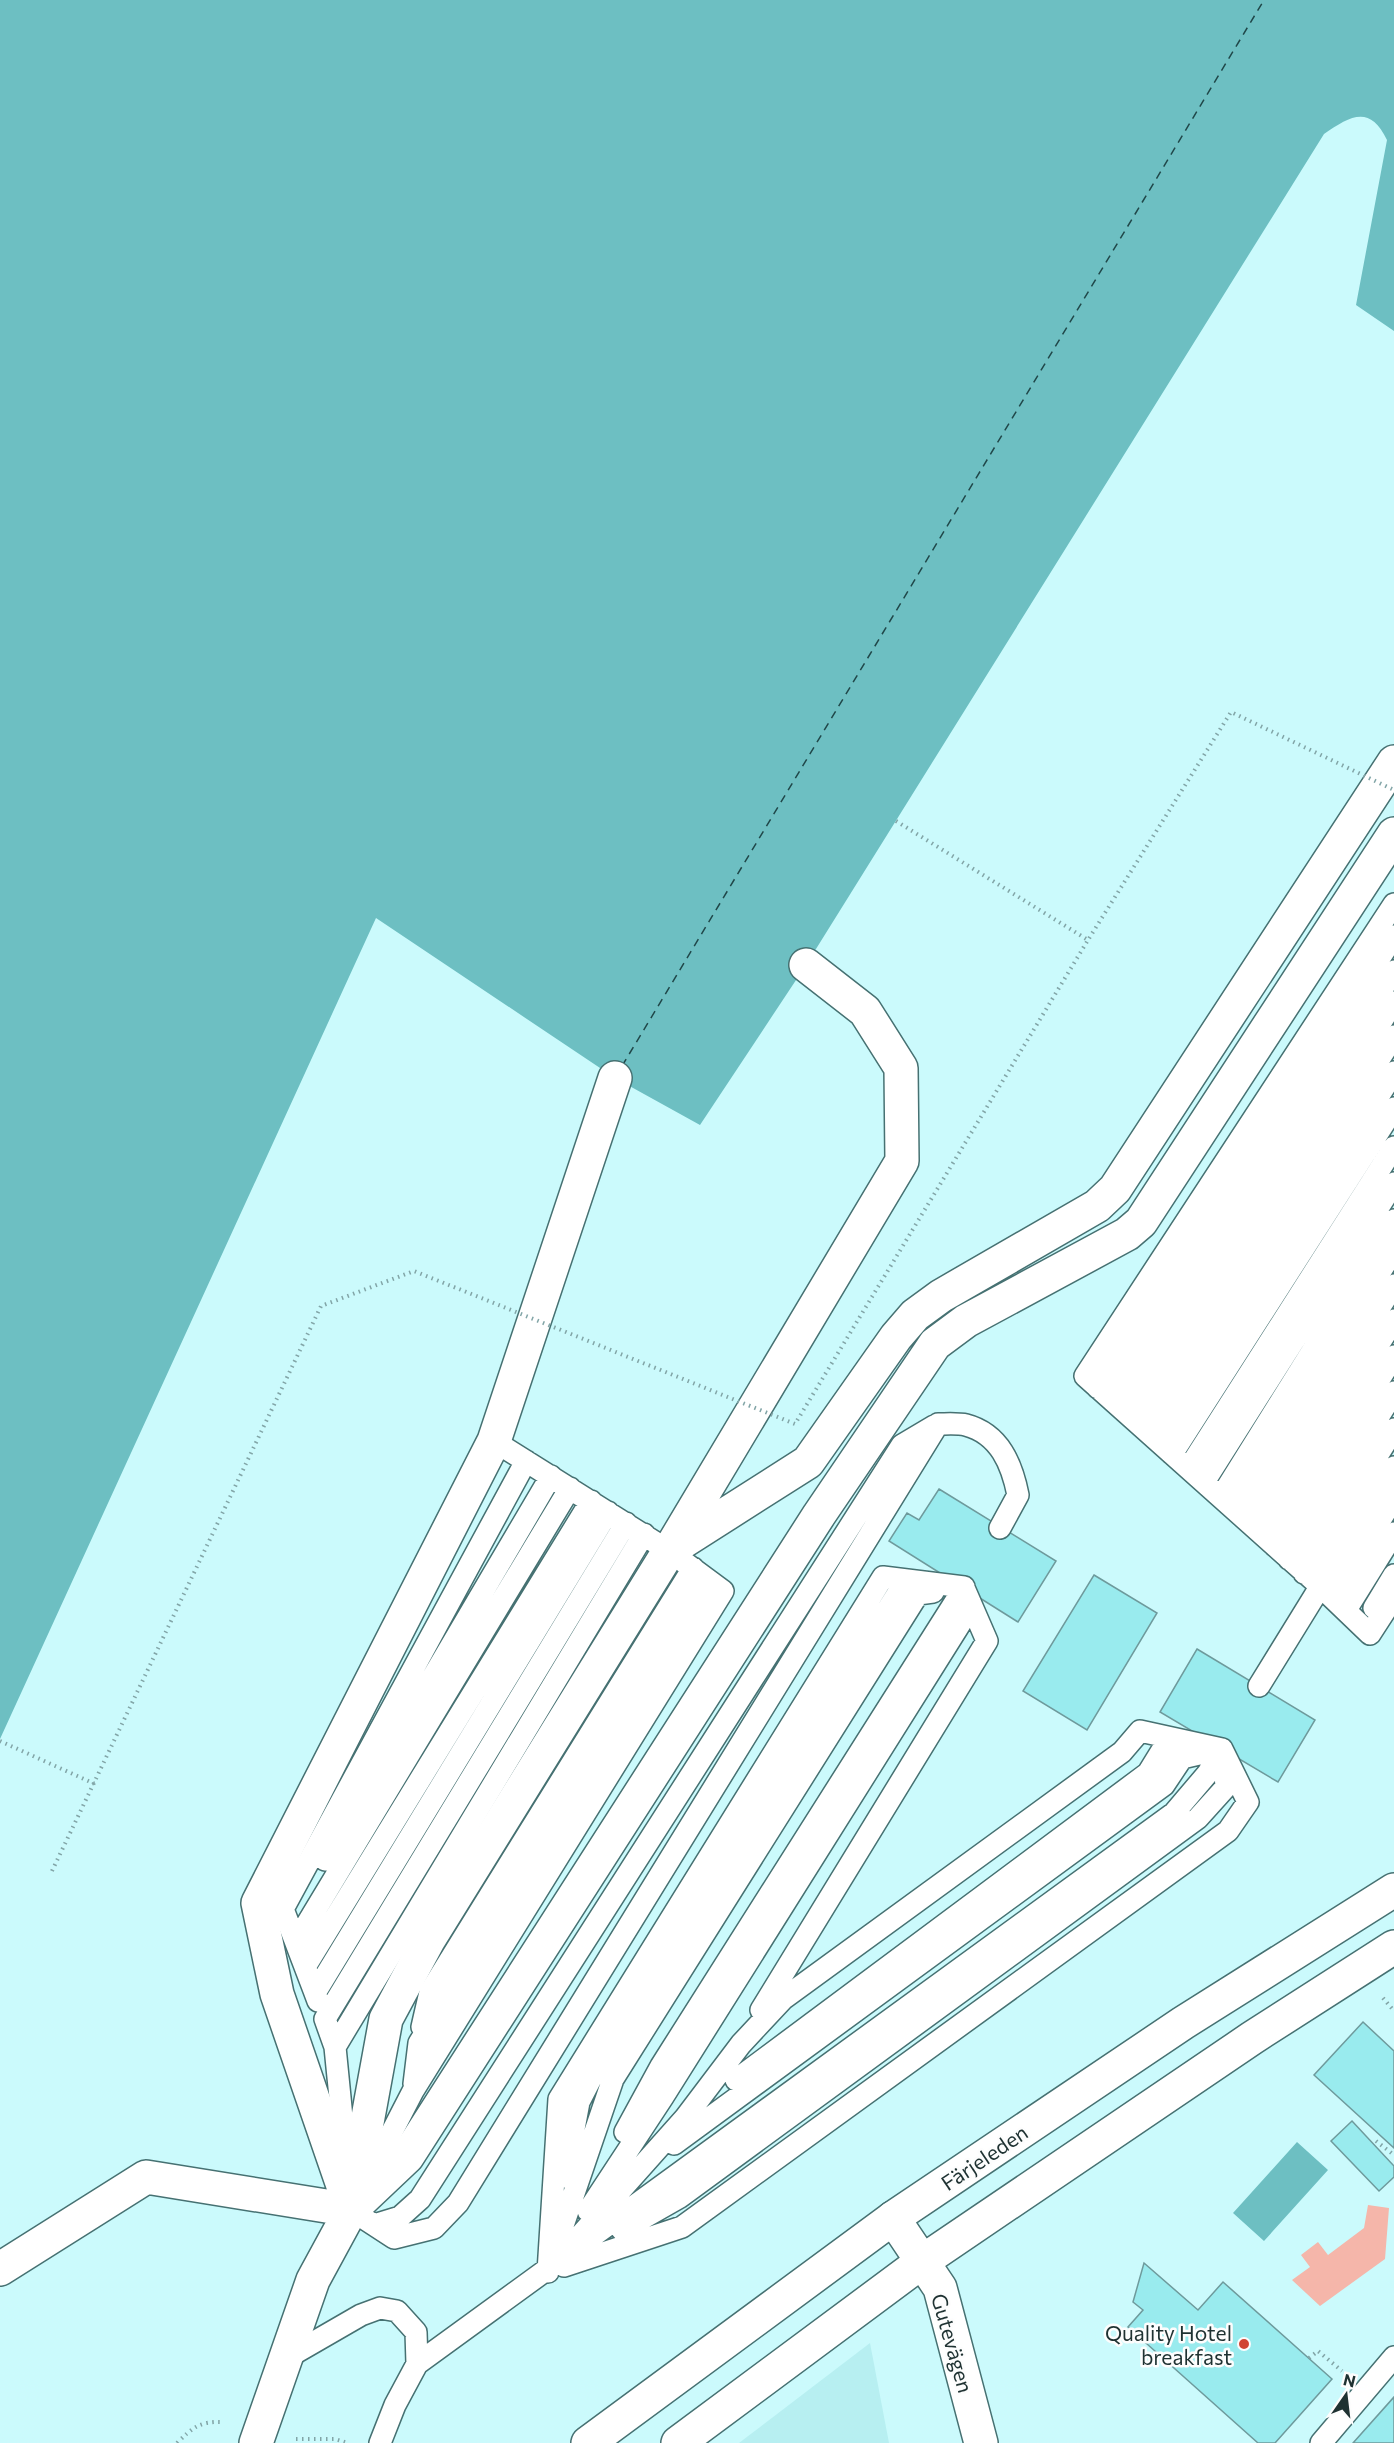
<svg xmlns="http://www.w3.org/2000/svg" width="1394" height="2443" font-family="Commissioner,sans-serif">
  <rect width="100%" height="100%" fill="#cbfafc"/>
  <path fill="#b7eff1" d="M870,2343L889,2443H739Z"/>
  <path fill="#f5b6aa" d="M1368,2205L1389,2208L1385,2259L1320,2306L1292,2280L1310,2267L1301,2255L1318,2242L1328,2255L1364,2228Z"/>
  <path fill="#6dbfc2" d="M0,0H1394V331L1356,305L1387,140C1370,104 1350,116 1324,134L806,965L700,1125L615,1078L376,918L0,1739Z
    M1297,2142L1328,2170L1264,2241L1233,2213Z"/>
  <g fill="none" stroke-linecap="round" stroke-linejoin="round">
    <path stroke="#204749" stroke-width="1.5" stroke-dasharray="8 6" stroke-linecap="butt" d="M622,1066L1264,0"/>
  </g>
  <path fill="#99ebee" stroke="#6e9a9c" stroke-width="1.5" d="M939,1489L1056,1561L1018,1622L889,1541L907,1513L919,1520Z
    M1094,1575L1157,1613L1087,1730L1023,1691Z
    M1197,1649L1315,1720L1278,1782L1160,1712Z
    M1363,2022L1394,2051V2148L1314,2075Z
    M1352,2121L1394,2166V2177L1379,2191L1331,2141Z
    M1144,2263L1198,2310L1223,2282L1332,2379L1275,2443H1258L1128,2327L1143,2310L1133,2302Z
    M1394,2397V2443H1353Z"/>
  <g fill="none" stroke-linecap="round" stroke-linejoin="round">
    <defs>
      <path id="service" d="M1394,904L1085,1376L1320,1586L1370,1634L1394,1597
        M1098,1388L1394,936
        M1112,1400L1394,971
        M1128,1414L1394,1002
        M1142,1427L1394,1036
        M1157,1440L1394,1072
        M1172,1454L1394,1108
        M1189,1468L1394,1147
        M1204,1482L1394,1183
        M1221,1497L1394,1220
        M1232,1507L1394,1250
        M1245,1519L1394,1285
        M1260,1532L1394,1320
        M1275,1546L1394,1356
        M1289,1559L1394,1392
        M1304,1573L1394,1429
        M1332,1597L1394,1498
        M1374,1608L1394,1575
        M1346,1610L1394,1533
        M1259,1686L1394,1467
        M325,1860L551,1476
        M296,1942L570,1488
        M305,1967L591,1501
        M315,1993L283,1909L526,1461
        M318,2001L315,1993L608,1512
        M761,2010L987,1641L964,1588
        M422,2027L430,1992L693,1568
        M335,2047L644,1534
        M736,2080L1148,1773L1164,1747L1189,1748
        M414,2084L419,2043L708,1580
        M625,2132L661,2066L962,1591
        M674,2144L1164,1785L1182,1758L1216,1750
        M347,2168L335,2047L325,2019L626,1523
        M565,2177L579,2102L596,2069L900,1590L923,1589
        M364,2186L413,2091L723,1591L669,1551L494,1441
        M351,2210L394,2238L434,2228L458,2203L938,1424C946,1424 958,1423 966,1425C1000,1434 1012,1465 1018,1495L1000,1528
        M588,2211L663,2097L960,1624L964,1587
        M374,2225L400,2217L420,2199L902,1445L934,1426
        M622,2230L680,2197L1198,1818L1226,1787L1224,1761
        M578,2238L685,2118L741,2044L783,1999L1122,1752L1140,1731L1222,1749
        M556,2246L613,2079L918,1594L933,1592
        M564,2266L682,2227L1228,1831L1248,1802L1222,1749
        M548,2272L559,2099L883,1577L964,1587
        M283,2360L361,2315L380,2308L397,2311L416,2332L417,2364
        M380,2443L395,2405L417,2364L1174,1813L1208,1773L1222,1749
        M1321,2443L1394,2357"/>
      <path id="minor" d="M676,1546L808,1462L896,1337L915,1315L941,1296L1097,1206L1115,1189L1394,762
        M351,2209L277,1994L258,1903L494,1441L615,1078
        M351,2210L407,2157L819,1515L935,1344L966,1321L1127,1234L1141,1222L1394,834
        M893,2218L940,2288L981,2443
        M0,2269L146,2177L351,2210
        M256,2443L313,2280L351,2210L386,2019L429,1939L669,1551L902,1161L901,1068L865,1011L806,965"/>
      <path id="tertiary" d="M588,2443L893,2218L1183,2023L1394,1890
        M678,2443L923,2261L1252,2038L1394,1947"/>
    </defs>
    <use href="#service" stroke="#467172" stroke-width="24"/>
    <use href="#minor" stroke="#467172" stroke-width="36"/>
    <use href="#tertiary" stroke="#467172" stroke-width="36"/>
    <path stroke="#82a5a7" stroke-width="4" stroke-dasharray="1.5 4.5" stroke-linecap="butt" d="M0,1741L95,1784
      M1383,1998L1394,2011
      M1376,2141L1394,2155
      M1309,2358L1318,2351L1342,2371
      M296,2439H335L348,2443
      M177,2443C192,2428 200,2421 222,2422"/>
    <use href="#service" stroke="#fff" stroke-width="21"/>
    <use href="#minor" stroke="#fff" stroke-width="33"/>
    <use href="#tertiary" stroke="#fff" stroke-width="33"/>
    <path stroke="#82a5a7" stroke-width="4" stroke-dasharray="1.5 4.5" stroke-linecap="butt" d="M896,821L1088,940L1231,712L1394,790
      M52,1871L321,1306L414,1271L795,1424L1088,940"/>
  </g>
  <circle fill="#d14433" stroke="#fdfdfd" stroke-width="2" cx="1244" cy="2344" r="6"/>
  <g text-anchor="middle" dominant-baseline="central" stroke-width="5" stroke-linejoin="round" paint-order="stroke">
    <g font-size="21" fill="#1f3232" stroke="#fdfdfd">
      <text transform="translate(984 2157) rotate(-34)">Färjeleden</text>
      <text transform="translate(953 2343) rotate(74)">Gutevägen</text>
    </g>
    <g font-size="21" fill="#1f3232" stroke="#fdfdfd" text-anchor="end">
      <text x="1232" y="2332">Quality Hotel<tspan x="1232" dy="24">breakfast</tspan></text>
    </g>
  </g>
  <g transform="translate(1346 2395) rotate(14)" stroke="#fdfdfd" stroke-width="4.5" paint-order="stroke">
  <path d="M0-4.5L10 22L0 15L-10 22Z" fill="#1f3232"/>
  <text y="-9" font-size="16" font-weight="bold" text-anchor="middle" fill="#1f3232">N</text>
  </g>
</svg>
